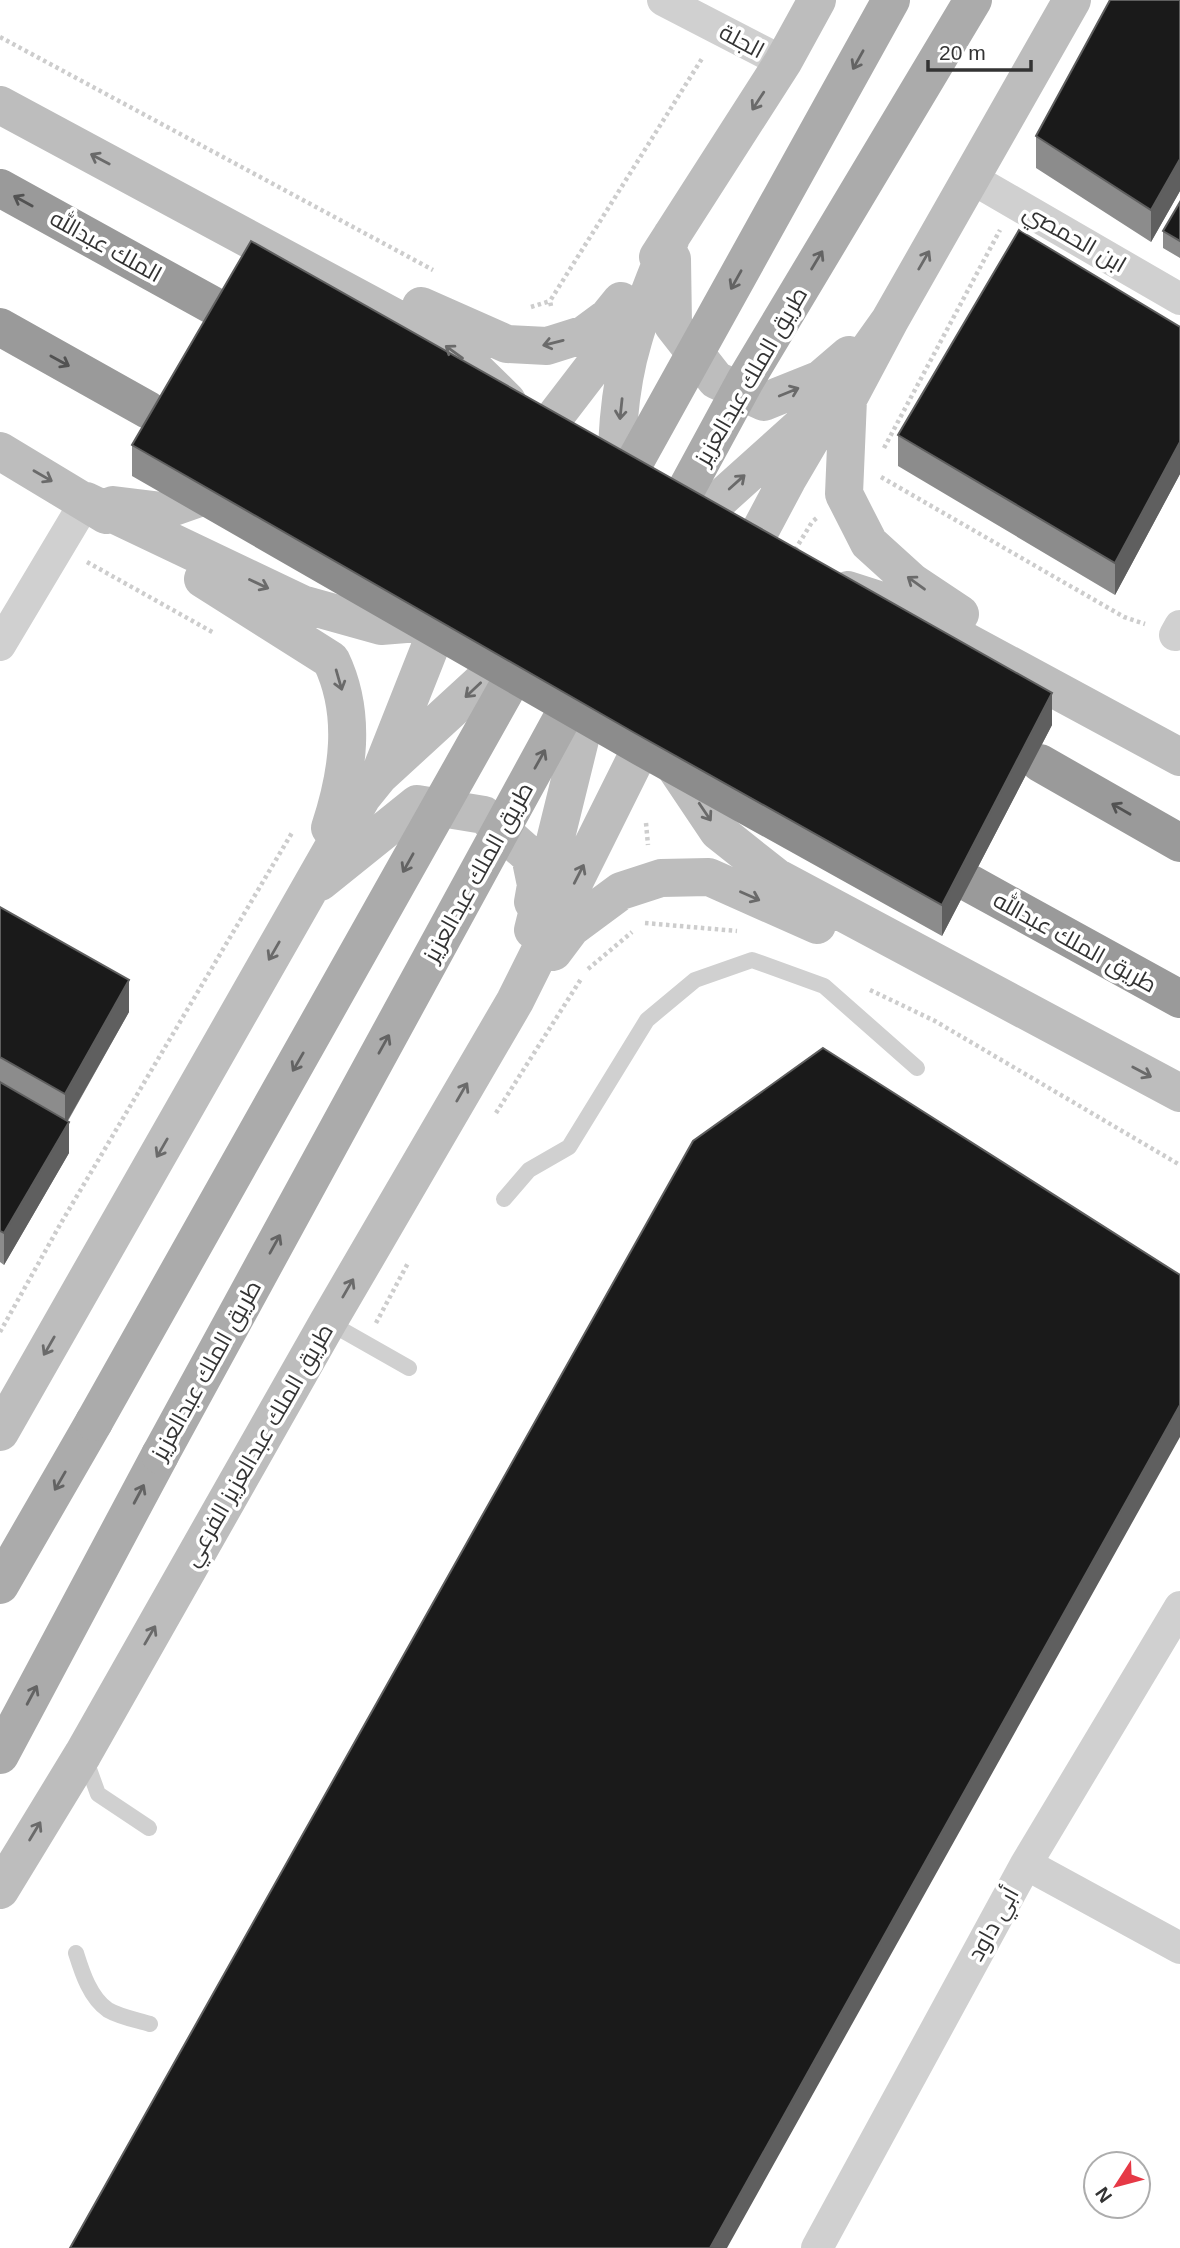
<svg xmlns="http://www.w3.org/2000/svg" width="1180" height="2248" font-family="Helvetica,Cairo,sans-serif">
  <rect width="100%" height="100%" fill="#fff"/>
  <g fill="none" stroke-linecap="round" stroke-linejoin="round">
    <path stroke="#cdcdcd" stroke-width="4.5" stroke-dasharray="3.5 3.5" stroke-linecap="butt" d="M0,37L433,270
      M551,306L550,301L703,57
      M531,307L550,301
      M884,448L1000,230
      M881,477L1124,617L1145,624
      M795,550L812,522L818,517
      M87,562L214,633
      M646,823L648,845
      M645,923L737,931
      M588,969L632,932
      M870,990L935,1021L1180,1165
      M496,1113L581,979
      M376,1323L408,1263
      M0,1332L61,1223L293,831"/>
    <path stroke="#d0d0d0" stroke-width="16" d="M504,1199L529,1170L569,1147L647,1020L695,980L752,960L824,986L917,1068
      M328,1322L409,1368
      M85,1758L98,1794L149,1828
      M76,1953C82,1972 90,1998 108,2010C120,2017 137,2020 150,2024"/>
    <path stroke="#d0d0d0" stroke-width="32" d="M663,0L783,62
      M971,178L1180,299
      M1175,635L1180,626
      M0,645L86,501
      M1026,1864L1180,1948
      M817,2248L1026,1864L1180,1607"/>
    <path stroke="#bdbdbd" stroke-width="38" d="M0,105L455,350L507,401
      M658,257L783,62L817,0
      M672,259L673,325L716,380L764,402L821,379L849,355
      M421,306L507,344L547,346L585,334L608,317L621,301
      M0,451L106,515
      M528,456L534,444L603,354L626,308
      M86,501L302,604L381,626L443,621
      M618,501C614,453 619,387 633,341C643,305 659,270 672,235
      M113,505L162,511L199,498L224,477
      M672,535L709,509L838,393L890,320
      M736,576L787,480L838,393
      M203,579L331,660C357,714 348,773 330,828
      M848,590L904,608L1180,757
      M960,614L912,582L869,543L844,494L848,399L890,320L1072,0
      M667,755L718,831L776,877L1180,1093
      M383,766L440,622L451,602
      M320,882L417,804L484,815L530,856L536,885L533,902
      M533,930L594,683
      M553,952L571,928L621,891L661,878L709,877L817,925
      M0,1432L362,797L379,776L488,676L527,648
      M0,1890L83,1754L328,1322L515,1001L633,764L654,736L663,720"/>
    <path stroke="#ababab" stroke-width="38" d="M0,1585L94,1422
      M0,1755L160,1455"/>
    <path stroke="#9a9a9a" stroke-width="38" d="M0,188L212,305
      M0,327L148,410
      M1040,763L1180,843
      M971,884L1180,999"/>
    <path stroke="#ababab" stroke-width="38" d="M612,503L891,0
      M662,534L745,381L973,0
      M94,1422L530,647
      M160,1455L585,676"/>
  </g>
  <path fill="#8c8c8c" d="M1180,0V191L1151,242L1036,168V136Z
    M1180,202V258L1163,248V231Z
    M1180,327V474L1115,595L898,466V435Z
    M132,445L1052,725L942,936L633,764L132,476Z
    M0,907L129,1012L68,1121L69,1153L4,1265L0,1262Z"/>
  <path fill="#5f5f5f" d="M1180,159V191L1151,242V210Z
    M1180,442V474L1115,595V563Z
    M1052,693V725L942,936V905Z
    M129,980V1012L65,1125V1094Z
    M69,1122V1153L4,1265V1233Z
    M1180,1405V1437L727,2248H710Z"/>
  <path fill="#1a1a1a" stroke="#5f5f5f" stroke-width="2" d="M1110,0H1180V159L1151,210L1036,136Z
    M1180,202V241L1163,231Z
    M1019,230L1180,327V442L1115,563L898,435Z
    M251,241L1052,693L942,905L633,732L132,445Z
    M0,907L129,980L65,1094L0,1057Z
    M823,1048L1180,1275V1405L710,2248H70L693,1141Z
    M0,1082L69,1122L4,1233L0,1231Z"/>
  <defs><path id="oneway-shaft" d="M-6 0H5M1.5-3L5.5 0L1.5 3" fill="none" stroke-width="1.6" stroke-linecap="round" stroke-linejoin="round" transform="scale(1.75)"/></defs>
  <g stroke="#636363">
    <use href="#oneway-shaft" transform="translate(858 60) rotate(119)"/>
    <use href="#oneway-shaft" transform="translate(817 260) rotate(-59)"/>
    <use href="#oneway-shaft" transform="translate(736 280) rotate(119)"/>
    <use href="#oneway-shaft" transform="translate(540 759) rotate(-61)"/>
    <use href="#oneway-shaft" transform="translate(408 863) rotate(119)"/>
    <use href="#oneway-shaft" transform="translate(384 1044) rotate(-61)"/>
    <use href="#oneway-shaft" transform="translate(298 1062) rotate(120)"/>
    <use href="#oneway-shaft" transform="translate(275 1244) rotate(-61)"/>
    <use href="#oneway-shaft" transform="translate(60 1481) rotate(120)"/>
    <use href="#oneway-shaft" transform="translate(139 1494) rotate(-62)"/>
    <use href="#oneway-shaft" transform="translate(32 1695) rotate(-62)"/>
  </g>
  <g stroke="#6a6a6a">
    <use href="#oneway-shaft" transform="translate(758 101) rotate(123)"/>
    <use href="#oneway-shaft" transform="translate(100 159) rotate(-152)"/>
    <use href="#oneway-shaft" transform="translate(924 260) rotate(-60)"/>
    <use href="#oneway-shaft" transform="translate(553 343) rotate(166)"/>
    <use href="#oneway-shaft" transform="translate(454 352) rotate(-144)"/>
    <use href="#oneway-shaft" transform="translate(789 392) rotate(-22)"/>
    <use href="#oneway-shaft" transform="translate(621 409) rotate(96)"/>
    <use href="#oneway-shaft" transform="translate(43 476) rotate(30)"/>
    <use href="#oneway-shaft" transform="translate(737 482) rotate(-42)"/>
    <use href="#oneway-shaft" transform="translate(916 583) rotate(-144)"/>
    <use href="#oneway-shaft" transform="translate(259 584) rotate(25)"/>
    <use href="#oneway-shaft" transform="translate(339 680) rotate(74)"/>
    <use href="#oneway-shaft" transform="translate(473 690) rotate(137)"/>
    <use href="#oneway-shaft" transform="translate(705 812) rotate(56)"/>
    <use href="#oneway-shaft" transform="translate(579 874) rotate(-63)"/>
    <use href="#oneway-shaft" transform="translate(750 896) rotate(24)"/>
    <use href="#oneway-shaft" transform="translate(274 951) rotate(120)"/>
    <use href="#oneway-shaft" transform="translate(1142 1072) rotate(28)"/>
    <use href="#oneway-shaft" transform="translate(462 1092) rotate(-60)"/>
    <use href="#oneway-shaft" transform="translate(162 1148) rotate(120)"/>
    <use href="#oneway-shaft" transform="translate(348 1288) rotate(-60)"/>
    <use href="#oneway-shaft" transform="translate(49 1346) rotate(120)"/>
    <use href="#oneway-shaft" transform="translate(150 1635) rotate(-60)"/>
    <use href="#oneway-shaft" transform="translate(35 1831) rotate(-59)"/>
  </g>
  <g stroke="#525252">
    <use href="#oneway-shaft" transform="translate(23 201) rotate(-151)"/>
    <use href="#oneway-shaft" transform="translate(60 361) rotate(29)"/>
    <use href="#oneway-shaft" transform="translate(1121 809) rotate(-150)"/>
  </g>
  <g text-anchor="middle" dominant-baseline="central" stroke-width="7" stroke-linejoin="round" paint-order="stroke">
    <g font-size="23" fill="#333" stroke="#fff">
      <text transform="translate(742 41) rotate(28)">الجلة</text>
      <text transform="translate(1075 238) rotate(30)">ابن الحمصي</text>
      <text transform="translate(106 246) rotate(29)">الملك عبدالله</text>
      <text transform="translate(751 376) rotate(-60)">طريق الملك عبدالعزيز</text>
      <text transform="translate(478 872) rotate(-61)">طريق الملك عبدالعزيز</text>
      <text transform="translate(1075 942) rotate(29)">طريق الملك عبدالله</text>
      <text transform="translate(206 1370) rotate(-61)">طريق الملك عبدالعزيز</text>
      <text transform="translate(258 1445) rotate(-60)">طريق الملك عبدالعزيز الفرعي</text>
      <text transform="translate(993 1924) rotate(-61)">أبي داود</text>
    </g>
  </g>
  <g transform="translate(1117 2185) rotate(234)"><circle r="33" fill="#ffffff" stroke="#adadad" stroke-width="2"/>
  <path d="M0-5L12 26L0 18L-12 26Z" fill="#e63946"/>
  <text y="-10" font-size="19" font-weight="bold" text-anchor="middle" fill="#333333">N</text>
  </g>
  <path d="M928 60v10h103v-10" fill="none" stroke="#333333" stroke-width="3.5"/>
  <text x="939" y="60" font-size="21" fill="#333333" stroke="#ffffff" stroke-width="5" paint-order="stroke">20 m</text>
</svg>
